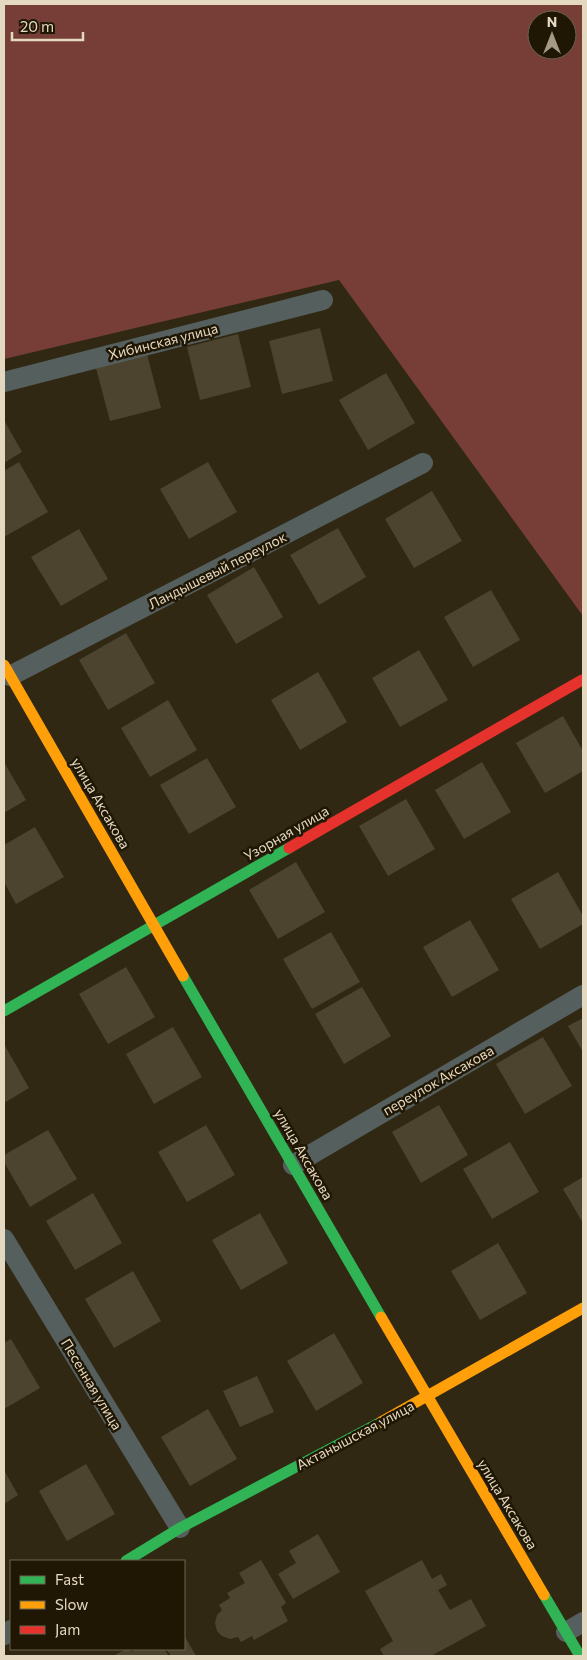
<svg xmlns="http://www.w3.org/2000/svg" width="587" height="1660" font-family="Commissioner,sans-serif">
  <rect width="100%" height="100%" fill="#302813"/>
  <path fill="#763e36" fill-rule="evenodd" d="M4,4H583V616L339,280L4,359ZM537,20H567V50H537Z"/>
  <path fill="#4d442f" d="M320,328L333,381L282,394L269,341Z
    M238,334L251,387L200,400L187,347Z
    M147,354L161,408L110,421L96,368Z
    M386,373L415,423L368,450L339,400Z
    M4,420L22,452L4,463Z
    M19,462L48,512L4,537V471Z
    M208,462L237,512L189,539L160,489Z
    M432,491L462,541L414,568L385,519Z
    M338,528L366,577L319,605L290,555Z
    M79,529L108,579L61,606L31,557Z
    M254,567L283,617L236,644L207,595Z
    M491,590L520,640L473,667L444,617Z
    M126,633L155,683L108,710L79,660Z
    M419,650L448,700L400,727L372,678Z
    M318,672L347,722L300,750L271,700Z
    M168,700L197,750L150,777L121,728Z
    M563,716L583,751V771L545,793L516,743Z
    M207,758L236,807L189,834L160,785Z
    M4,762L26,800L4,813Z
    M482,762L511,812L464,839L435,790Z
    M406,799L435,849L388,876L359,826Z
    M35,827L64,877L16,904L4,882V845Z
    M296,862L325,912L278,939L249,890Z
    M558,872L583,916V924L540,949L511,899Z
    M470,920L499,970L452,997L423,947Z
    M331,932L360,982L312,1009L283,959Z
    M126,967L155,1017L108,1044L79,994Z
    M362,987L391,1036L344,1064L315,1014Z
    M583,1018V1052L568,1026Z
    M173,1027L202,1077L154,1104L126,1054Z
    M543,1037L572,1086L525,1114L496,1064Z
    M4,1044L29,1088L4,1103Z
    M439,1105L468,1155L421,1183L392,1132Z
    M206,1125L235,1175L187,1202L158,1152Z
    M48,1130L77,1179L30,1207L4,1162V1155Z
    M510,1142L539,1192L492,1219L463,1169Z
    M583,1177V1223L563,1189Z
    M93,1193L122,1243L75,1270L46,1221Z
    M260,1213L288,1263L241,1290L212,1240Z
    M498,1243L527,1293L480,1320L451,1271Z
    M133,1271L161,1321L114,1348L85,1299Z
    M334,1333L363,1383L316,1411L287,1361Z
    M11,1339L40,1388L4,1409V1343Z
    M257,1376L274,1412L240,1427L223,1391Z
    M208,1409L237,1459L190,1486L161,1437Z
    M86,1464L115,1514L67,1541L39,1491Z
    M4,1470L18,1495L4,1504Z
    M318,1534L340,1572L293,1599L278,1574L296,1563L289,1551Z
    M261,1560L286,1603L281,1607L288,1621L254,1640L252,1636L241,1642L238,1637L230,1639L222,1636L217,1631L215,1623L217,1615L222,1610L219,1605L230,1598L227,1593L245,1583L239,1573Z
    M422,1560L432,1579L441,1574L447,1585L438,1590L450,1610L471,1599L486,1626L431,1656H384L380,1649L393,1641L365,1591Z
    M184,1635L196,1656H171L166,1649H184Z
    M126,1649H130L131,1652L137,1649H164L169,1656H113Z"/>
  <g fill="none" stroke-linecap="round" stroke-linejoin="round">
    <path stroke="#555f5e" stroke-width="20" d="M4,382L323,300
      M10,676L423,463
      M293,1165L583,995
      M4,1239L180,1528
      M566,1632L583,1622
      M4,1635L11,1630"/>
    <path stroke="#30b455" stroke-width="11" d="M183,976L381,1317
      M4,1011L289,848
      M126,1561L180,1528L381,1422
      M544,1595L580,1656"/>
    <path stroke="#ff9f0a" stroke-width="11" d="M4,665L183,976
      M381,1317L544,1595
      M381,1422L583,1308"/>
    <path stroke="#e5322d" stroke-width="11" d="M289,848L582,680"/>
  </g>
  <g text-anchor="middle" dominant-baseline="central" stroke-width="5" stroke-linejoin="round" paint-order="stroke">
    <g font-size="14" fill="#e4d8c0" stroke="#1f1604">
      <text transform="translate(163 341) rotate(-14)">Хибинская улица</text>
      <text transform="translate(217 570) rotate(-27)">Ландышевый переулок</text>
      <text transform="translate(101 803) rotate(60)">улица Аксакова</text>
      <text transform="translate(286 833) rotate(-30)">Узорная улица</text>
      <text transform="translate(438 1080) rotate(-30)">переулок Аксакова</text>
      <text transform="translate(304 1154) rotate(60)">улица Аксакова</text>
      <text transform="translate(92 1384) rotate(59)">Песенная улица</text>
      <text transform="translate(355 1435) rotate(-28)">Актанышская улица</text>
      <text transform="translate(508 1504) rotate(59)">улица Аксакова</text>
    </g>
  </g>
  <rect width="587" height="1660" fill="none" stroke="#e4d8c0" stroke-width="10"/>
  <rect x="10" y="1560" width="175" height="90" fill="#1f1604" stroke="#6e644f"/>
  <rect x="20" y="1576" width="25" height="8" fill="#30b455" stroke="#6e644f"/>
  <text x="55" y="1585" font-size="15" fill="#e4d8c0">Fast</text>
  <rect x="20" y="1601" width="25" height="8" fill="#ff9f0a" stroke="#6e644f"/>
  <text x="55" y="1610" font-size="15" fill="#e4d8c0">Slow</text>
  <rect x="20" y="1626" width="25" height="8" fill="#e5322d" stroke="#6e644f"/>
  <text x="55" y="1635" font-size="15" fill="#e4d8c0">Jam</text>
  <g transform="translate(552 35)"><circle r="24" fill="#1f1604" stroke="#6e644f"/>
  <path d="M0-4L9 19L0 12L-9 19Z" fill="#a59a83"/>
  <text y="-8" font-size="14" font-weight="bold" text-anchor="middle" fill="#e4d8c0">N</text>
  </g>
  <path d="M12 32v8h71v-8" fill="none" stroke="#e4d8c0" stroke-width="2.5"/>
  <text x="20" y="32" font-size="15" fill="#e4d8c0" stroke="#1f1604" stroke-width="4" paint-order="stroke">20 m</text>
</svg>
